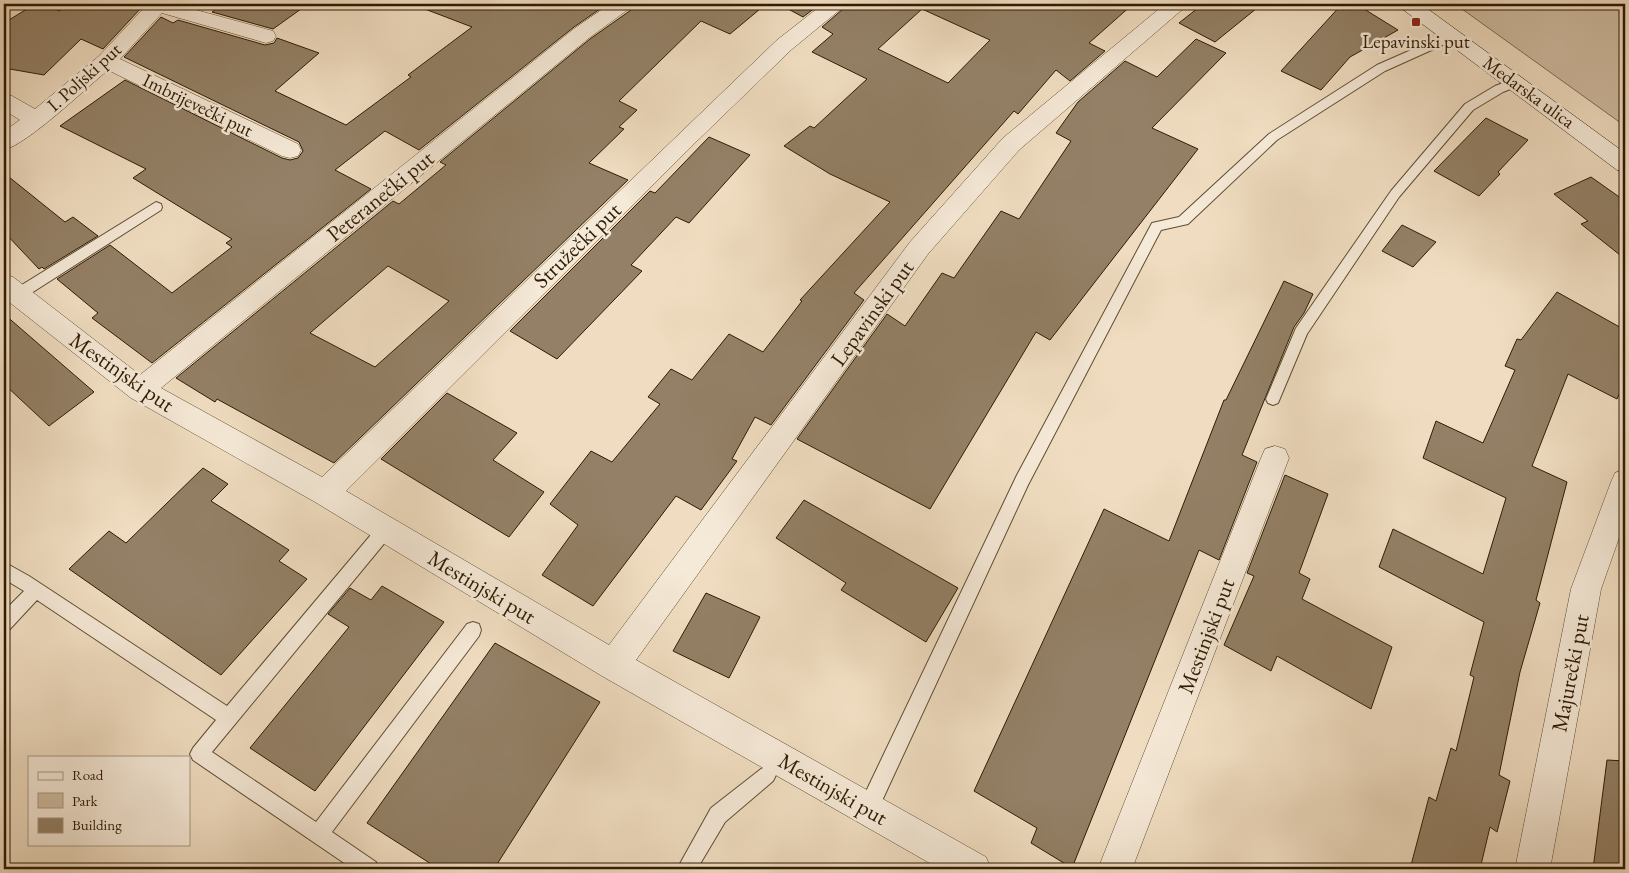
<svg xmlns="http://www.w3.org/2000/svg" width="1629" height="873" font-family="'EB Garamond',serif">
  <rect width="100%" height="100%" fill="#f0ddc1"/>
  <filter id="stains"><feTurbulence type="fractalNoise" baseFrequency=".004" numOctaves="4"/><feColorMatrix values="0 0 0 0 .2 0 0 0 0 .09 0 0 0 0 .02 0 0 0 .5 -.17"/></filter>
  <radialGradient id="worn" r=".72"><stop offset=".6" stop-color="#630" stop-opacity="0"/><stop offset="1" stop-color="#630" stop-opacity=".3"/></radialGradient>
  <path fill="#cfbca1" stroke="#7e6c52" d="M1455,4H1625V126Z"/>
  <path fill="#938066" stroke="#2e1b03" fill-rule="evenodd" d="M35,4H46L59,11L70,4H132L141,8L103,49L81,39L44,75L4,68V23Z
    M223,4H308L273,29L212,12Z
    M417,4H607L574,27L419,150L385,131L335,170L371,189L152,363L92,318L98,313L57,279L110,245L172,293L232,247L226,243L232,239L133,178L146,169L60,126L125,80L282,158L290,160L298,158L303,151L299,142L124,57L161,17L173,23L178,20L265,45L274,43L277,38L319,53L275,91L346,125L411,77L408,75L472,27L417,6Z
    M635,4H766L730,34L701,21L619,101L637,110L619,127L624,129L589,163L628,180L334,463L217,399L215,402L176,378L393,201L399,204L446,165L440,162L590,39L631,10ZM388,266L449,301L375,367L310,333Z
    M779,4H820L803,17Z
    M847,4H1133L1089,43L1105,51L1070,81L1056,70L1018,114L1014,111L854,293L864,300L771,425L755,417L732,459L737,461L701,510L676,496L593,606L542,575L578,525L550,504L591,451L612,462L660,404L648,397L671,369L692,380L729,334L763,352L802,301L800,300L890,202L830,174L784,146L810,126L814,128L867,79L812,52L833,34L822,27L843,9ZM922,9L990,40L948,83L878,49Z
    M1203,4H1262L1215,42L1179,23Z
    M1342,4H1356L1398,30L1350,57L1321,90L1281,71Z
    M1196,39L1226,53L1152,128L1198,149L1050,340L1036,332L930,509L797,439L887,314L905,326L942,273L954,278L1001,211L1019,219L1071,141L1056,133L1078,102L1125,61L1157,77Z
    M1486,118L1528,140L1498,172L1500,174L1479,196L1434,171Z
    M709,137L750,155L689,223L676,217L631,265L642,271L557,359L510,331L650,191L655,193Z
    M4,173L65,222L73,217L98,236L44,269L42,267L39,269L4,232Z
    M1591,177L1625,201V259L1581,224L1588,221L1554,194Z
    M1402,225L1436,242L1413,267L1382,251Z
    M1284,281L1313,294L1304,313L1294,327L1242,455L1257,462L1219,560L1199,550L1072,868L1031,843L1037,828L974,791L1104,509L1169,541L1224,400H1226Z
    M1557,292L1625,330V381L1617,399L1568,374L1532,466L1567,482L1536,600L1540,603L1520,672L1499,775L1510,781L1497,832L1490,827L1480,869H1410L1429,797L1436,801L1451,748L1456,751L1474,677L1470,675L1484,622L1379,567L1393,529L1483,574L1506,498L1423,458L1436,421L1483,443L1515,370L1505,366L1517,339L1521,340Z
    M4,314L94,392L49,426L4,384Z
    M447,393L517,433L493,460L544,492L509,537L381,459Z
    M203,468L228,484L211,501L289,550L279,561L307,579L221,675L69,569L109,531L126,543Z
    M1285,475L1328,494L1299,573L1310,579L1302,599L1392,647L1371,709L1277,656L1271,671L1224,645L1254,576L1247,573Z
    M804,500L958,588L926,642L841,590L846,583L776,538Z
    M382,586L444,622L315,791L250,748L349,627L328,614L350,588L371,600Z
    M706,593L760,617L729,678L673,651Z
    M495,643L600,702L494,869H439L367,823Z
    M1607,760L1625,761V869H1593Z"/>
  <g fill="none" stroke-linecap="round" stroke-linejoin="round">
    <defs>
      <path id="lane" d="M1452,32L1456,33L1458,36L1456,39L1385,71L1277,140L1188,224L1161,230L1028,485L875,816L868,818L861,816L859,809L861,802L1017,475L1152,223L1179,217L1269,134L1377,65Z
        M1516,78L1520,79L1522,82L1520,85L1503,92L1473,110L1399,197L1307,334L1278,403L1273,405L1268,403L1266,399L1296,328L1391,191L1465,104L1495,86Z
        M156,202L161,204L162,207L161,210L22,299L17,300L12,299L10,295L12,291Z
        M386,522L392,524L394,529L392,534L212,752L316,822L467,624L473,622L479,624L481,630L479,636L332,832L376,862L378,869H353L193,760L190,754L193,748L216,720L37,600L10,629L4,631V611L24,591L4,579V562L29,576L227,706L380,524Z
        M767,766L773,769L776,775L773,781L725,822L697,869H677L711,808L761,769Z"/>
      <path id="street" d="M142,4H174L273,31L276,36L273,41L266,43L162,13L120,59L298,144L301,150L298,156L290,158L282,156L108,70C85,89 29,143 4,150V131L20,120L4,110V94L12,96L35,109L99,56L144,8Z
        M610,4H633L630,8L589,38L161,388L322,477L777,40L823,4H845L842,8L791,50L698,140L346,491L609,645L910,242L1003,138L1165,4H1187L1184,8L1019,150L928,254L636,660L986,857L991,869H940L602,676L315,502L131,398L4,298V274L13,277L140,375L575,28Z
        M1275,446L1285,449L1289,458L1132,869H1098L1261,458L1265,449Z
        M1625,469V521L1601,589L1550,869H1515L1571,589L1611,482L1615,473Z"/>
      <path id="secondary" d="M1398,4H1421L1625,153V172L1617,170L1401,8Z"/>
    </defs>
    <use href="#lane" stroke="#5e4c32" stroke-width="2"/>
    <use href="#street" stroke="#5e4c32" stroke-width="1"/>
    <use href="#secondary" stroke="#2e1b03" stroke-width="1"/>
    <use href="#lane" fill="#f5e9d7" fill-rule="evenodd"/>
    <use href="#street" fill="#f5e9d7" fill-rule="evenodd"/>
    <use href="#secondary" fill="#f5e9d7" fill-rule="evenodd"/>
  </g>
  <rect fill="#8f2418" stroke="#f5e9d7" stroke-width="2" x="1411" y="17" width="10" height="10" rx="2.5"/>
  <g text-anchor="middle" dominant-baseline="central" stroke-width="5" stroke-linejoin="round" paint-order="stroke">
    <g font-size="19" fill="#2e1b03" stroke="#f5e9d7">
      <text x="1416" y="41">Lepavinski put</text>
    </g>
    <g font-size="19" fill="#2e1b03" stroke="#f5e9d7">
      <text transform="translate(84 77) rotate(-42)">I. Poljski put</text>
      <text transform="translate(1529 92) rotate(36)">Medarska ulica</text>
      <text transform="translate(198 105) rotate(26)">Imbrijevečki put</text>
    </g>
    <g font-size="22" fill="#2e1b03" stroke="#f5e9d7">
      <text transform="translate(380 196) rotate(-39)">Peteranečki put</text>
      <text transform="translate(577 245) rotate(-44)">Stružečki put</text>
      <text transform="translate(872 313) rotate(-54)">Lepavinski put</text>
      <text transform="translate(122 372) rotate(35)">Mestinjski put</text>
      <text transform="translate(482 587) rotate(31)">Mestinjski put</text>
      <text transform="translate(1206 636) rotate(-69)">Mestinjski put</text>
      <text transform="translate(1570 673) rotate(-79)">Majurečki put</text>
      <text transform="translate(833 789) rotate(30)">Mestinjski put</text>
    </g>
  </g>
  <rect width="1629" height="873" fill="none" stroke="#f0ddc1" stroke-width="20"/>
  <rect x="5" y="5" width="1619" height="863" fill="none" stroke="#2e1b03" stroke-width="2.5"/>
  <rect x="10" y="10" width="1609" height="853" fill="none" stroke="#2e1b03"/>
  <rect x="28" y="756" width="162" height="90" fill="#f5e9d7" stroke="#a59782"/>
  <rect x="38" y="772" width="25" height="8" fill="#f5e9d7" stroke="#a59782"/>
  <text x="72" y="780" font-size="15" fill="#2e1b03">Road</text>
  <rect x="38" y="793" width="25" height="15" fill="#cfbca1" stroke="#a59782"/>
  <text x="72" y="806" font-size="15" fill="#2e1b03">Park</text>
  <rect x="38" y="818" width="25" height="15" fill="#938066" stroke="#a59782"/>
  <text x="72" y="830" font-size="15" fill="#2e1b03">Building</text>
  <rect width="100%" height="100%" filter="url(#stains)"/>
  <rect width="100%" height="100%" fill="url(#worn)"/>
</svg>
